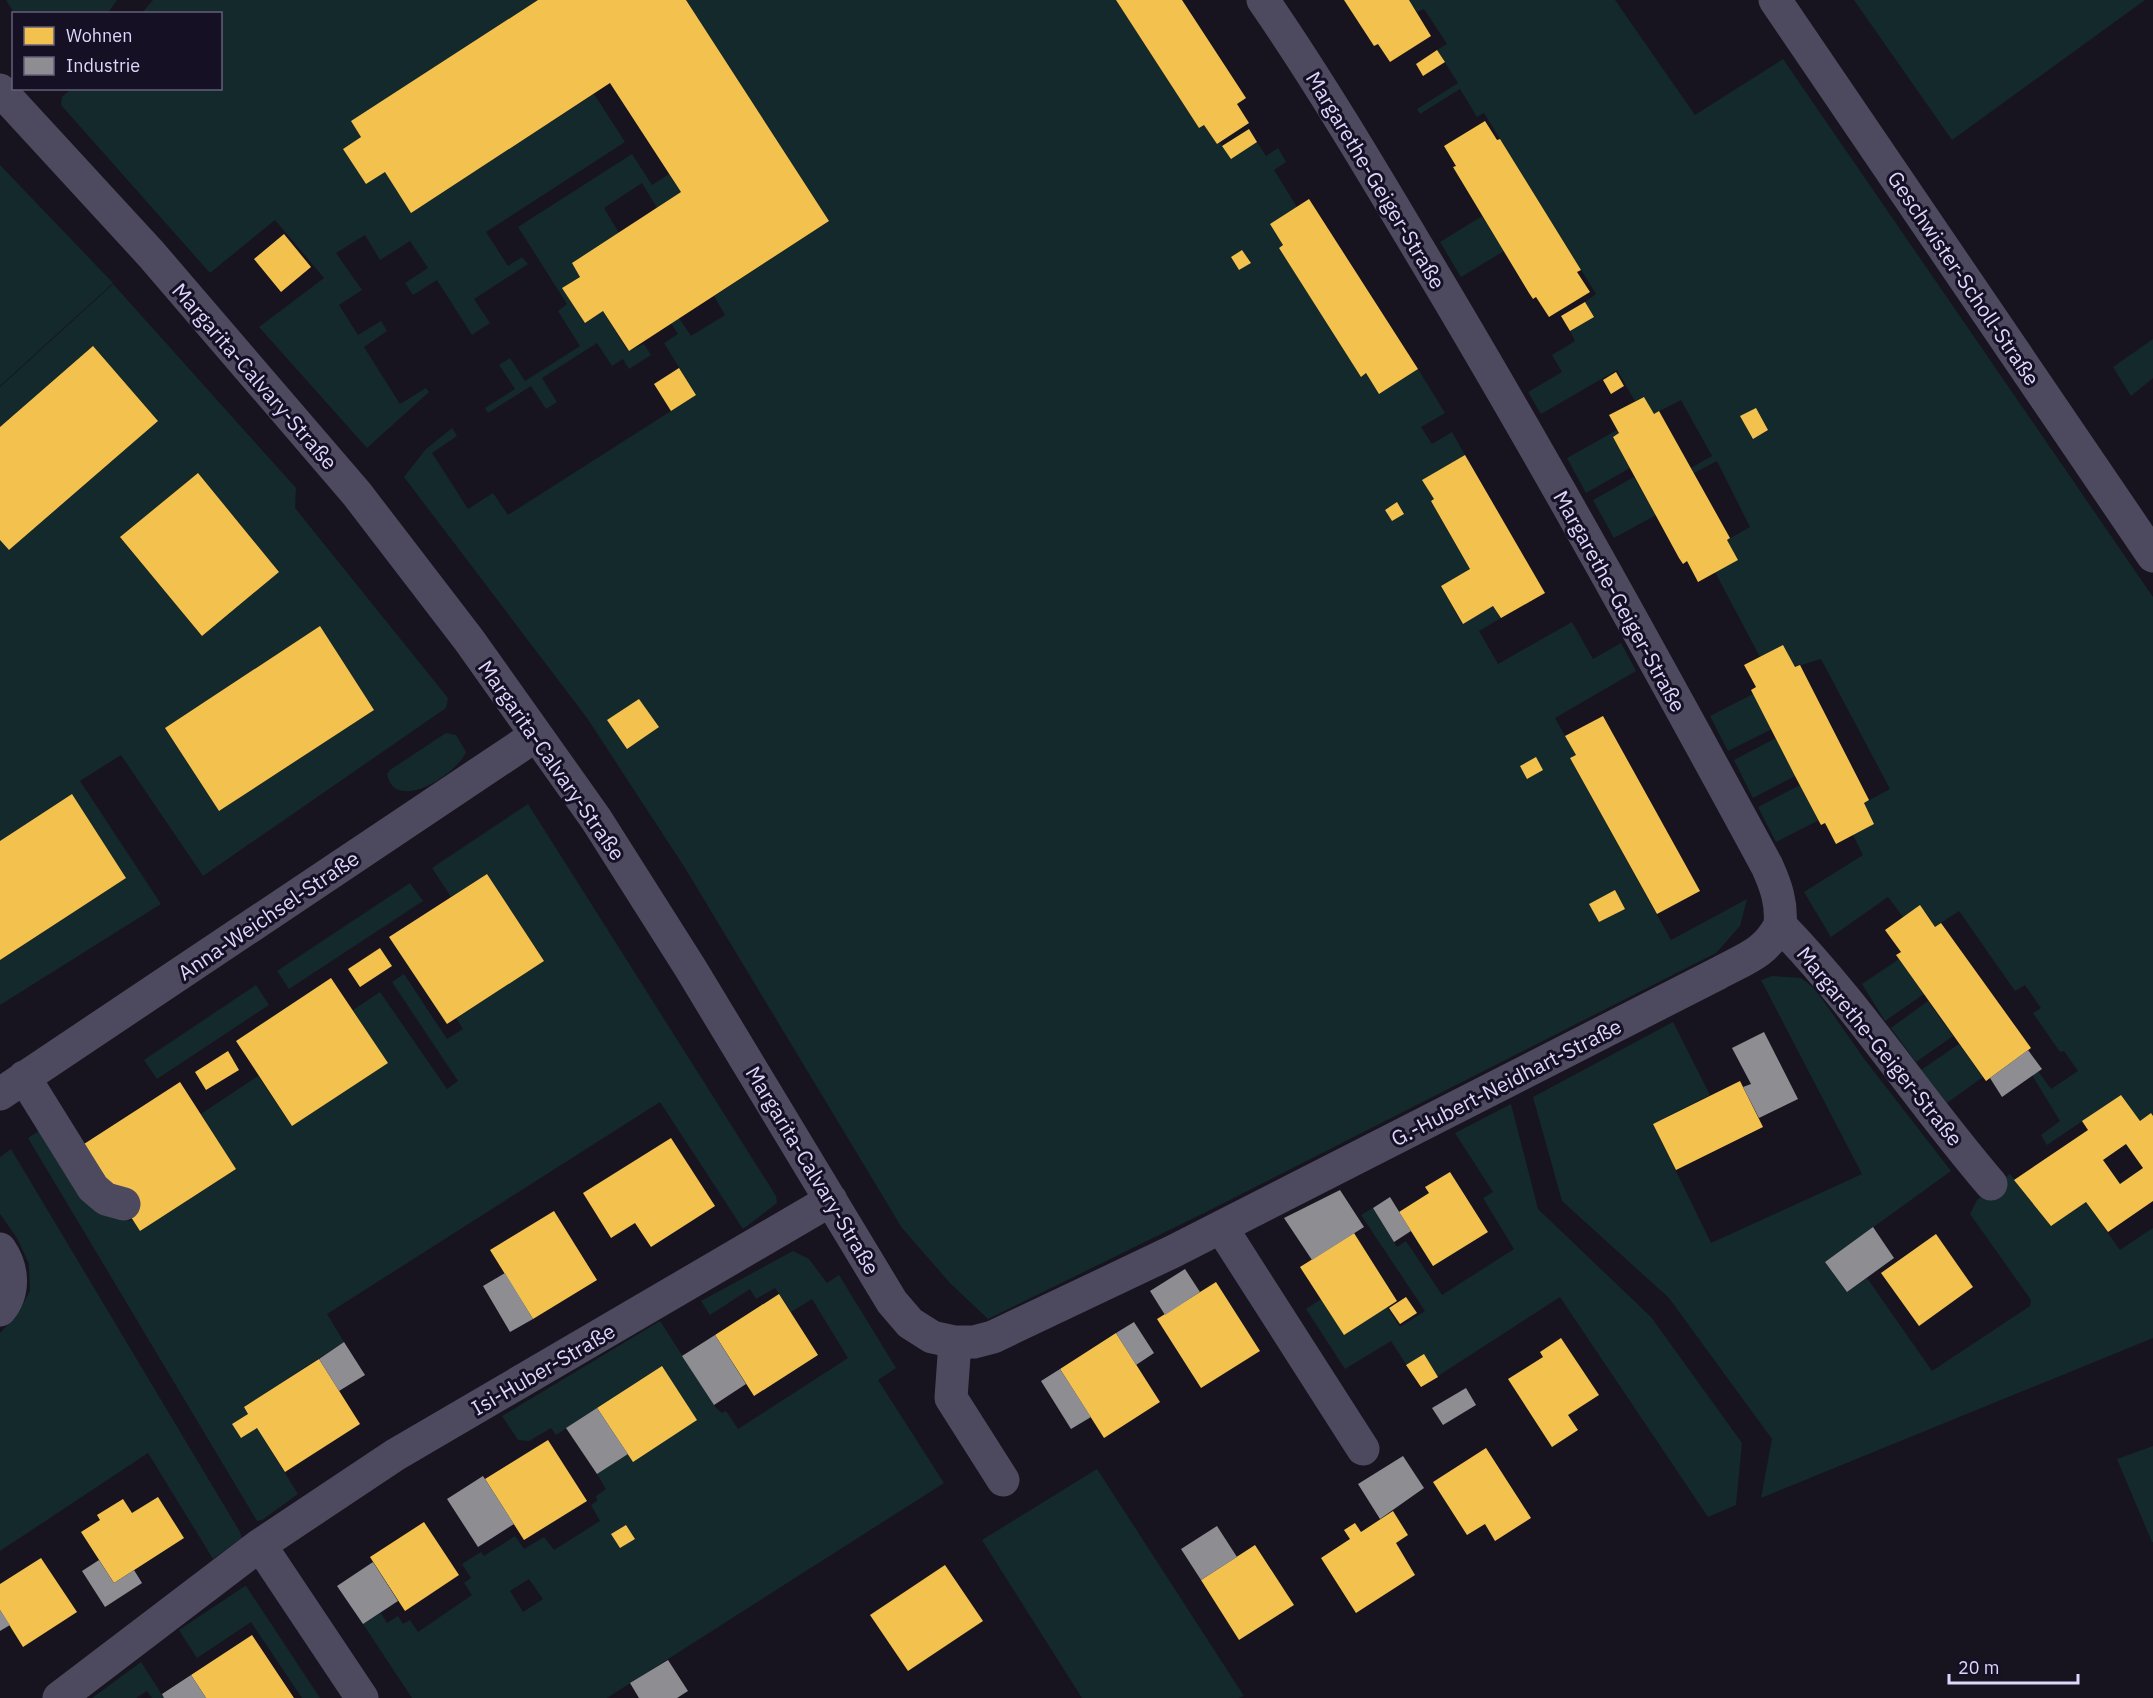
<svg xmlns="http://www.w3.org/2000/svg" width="2153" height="1698" font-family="'IBM Plex Sans',sans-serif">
  <rect width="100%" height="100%" fill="#17141f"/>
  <path fill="#14292b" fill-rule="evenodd" d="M6,0H117L107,14L14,13Z
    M153,0H538L352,121L361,137L343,149L366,184L385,172L411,212L594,94L625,142L486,232L508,266L522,257L528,264L474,299L490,323L472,335L437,280L413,295L405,283L428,268L410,241L380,260L365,235L336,253L362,290L339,305L358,335L381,321L387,331L364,347L400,404L426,388L429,392L367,448L259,327L324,278L275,220L210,273L61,105L62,97L71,89L220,88V14L142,13Z
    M686,0H1116L1199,128L1204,125L1217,144L1221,142L1222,146L1257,142L1266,156L1278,148L1286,162L1274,170L1297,207L1270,224L1283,245L1279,248L1362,376L1366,373L1379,394L1418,369L1445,413L1421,427L1432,444L1452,432L1465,455L1423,480L1434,499L1431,501L1470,569L1441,586L1462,624L1493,606L1501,618L1479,631L1498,664L1572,622L1593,659L1621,643L1636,671L1555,718L1576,755L1570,758L1671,940L1747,899L1740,926L1716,953L1208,1211L988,1319L950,1283L902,1228L685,868L587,718L404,477L426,449L452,428L457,436L432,453L468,509L493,493L508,515L696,395L664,343L678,334L671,323L679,318L691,336L725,315L714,296L829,221ZM1242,250L1251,263L1239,270L1231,257ZM1397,503L1404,513L1392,521L1385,510ZM1590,904L1624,909L1599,922Z
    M1409,0H1615L1695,115L1783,59L2153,597V1116L2151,1113L2140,1121L2121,1095L2047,1145L2041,1135L2060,1121L2032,1075L2038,1071L2051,1089L2078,1071L2064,1051L2060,1052L2033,1013L2041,1008L2025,985L2015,991L1959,911L1935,927L1920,906L1903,917L1888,897L1831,937L1804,892L1863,855L1853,835L1874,824L1864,803L1890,789L1821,659L1795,667L1783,645L1760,657L1715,572L1738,560L1727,540L1750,527L1717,461L1694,473L1691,468L1712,456L1681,400L1654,414L1644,397L1635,401L1617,370L1541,414L1528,392L1562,372L1552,355L1575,341L1570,331L1593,317L1585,302L1596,294L1484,113L1477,117L1460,89L1420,114L1417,109L1458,83L1437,50L1447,44L1424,9L1417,12Z
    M1854,0H2145L1952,140Z
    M632,154L652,185L669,174L681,192L657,208L642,183L604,208L619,233L572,263L580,277L562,288L585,323L603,311L628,351L644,344L651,355L629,369L623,359L612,366L597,343L542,378L557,402L546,409L531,386L488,413L485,408L515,389L499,365L510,358L525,381L580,346L558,311L567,304L518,227Z
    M0,165L113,283L0,386Z
    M1482,216L1504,251L1461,277L1440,242Z
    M113,284L296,488L295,508L448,698L446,708L203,876L121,755L80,781L161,904L0,1005V960L126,878L72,794L0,841V540L9,550L158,421L93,347L0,427V387ZM198,473L279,572L202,636L120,537ZM320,626L374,710L219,811L165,728Z
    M2153,339V378L2131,396L2113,367Z
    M1617,430L1619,433L1613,437L1630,468L1586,493L1567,458Z
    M1634,477L1656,515L1614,538L1593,500Z
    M1753,694L1772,729L1728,751L1710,716Z
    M446,733L456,735L466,752C458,773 395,815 387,774L390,770Z
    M1776,738L1795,776L1753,798L1734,760Z
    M1800,785L1819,820L1776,842L1758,807Z
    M528,804L776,1196L777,1203L743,1229L660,1102L327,1314L344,1342L244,1407L248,1414L232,1424L241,1438L257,1428L298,1494L262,1520L257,1521L28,1138L39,1131L101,1214L122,1221L134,1220L140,1231L236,1169L201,1114L258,1076L292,1126L387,1063L353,1010L380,992L447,1089L458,1081L392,982L404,974L447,1039L463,1029L456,1018L544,961L487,874L451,897L432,868Z
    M410,883L423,901L289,989L277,971Z
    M1899,959L1924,994L1885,1021L1862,984Z
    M1772,976L1801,978L1815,989L1865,1060L1951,1171L1825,1262L1847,1292L1867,1278L1932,1371L2030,1306L2031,1300L1970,1214L1977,1200L2010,1174L2051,1226L2086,1202L2120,1250L2153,1228V1338L1761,1498L1772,1439L1669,1298L1562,1201L1533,1097L1673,1022L1710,1095L1653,1124L1711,1243L1862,1174L1761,980Z
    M256,985L269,1005L157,1079L144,1060Z
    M1928,1001L1953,1036L1916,1062L1891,1028Z
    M1959,1044L1983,1077L1947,1103L1921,1070Z
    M1511,1104L1538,1209L1651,1317L1742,1443L1736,1505L1708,1517L1560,1297L1421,1387L1391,1341L1345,1369L1306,1309L1321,1299L1344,1334L1387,1307L1400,1327L1425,1311L1361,1215L1373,1208L1397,1247L1406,1241L1442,1295L1514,1249L1483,1198L1493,1192L1455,1133Z
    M11,1149L240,1532L242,1538L213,1559L148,1453L0,1551V1333L18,1313L30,1291L29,1264L17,1238L0,1214V1157Z
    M793,1251L809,1259L827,1283L839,1275L896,1368L878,1380L944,1483L607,1698H412L363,1624L381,1613L387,1623L398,1616L403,1624L410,1620L418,1632L472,1595L464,1583L471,1578L462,1564L481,1552L484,1556L515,1536L524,1549L544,1537L554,1550L600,1521L591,1505L597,1501L596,1496L606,1489L597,1474L628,1454L633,1461L662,1366L556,1435L551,1428L529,1441L518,1440L502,1416L660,1321L716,1408L722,1413L726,1411L738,1429L848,1358L812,1299L791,1312L775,1288L756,1299L750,1289L710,1315L701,1301ZM612,1534L635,1539L620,1548ZM529,1579L543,1599L523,1612L510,1591Z
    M2153,1446V1542H2152L2117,1459Z
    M1097,1469L1244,1696L1238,1698H1082L982,1540Z
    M245,1586H246L320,1698H302L251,1622L197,1658L179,1630Z
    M141,1662L164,1698H152L147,1691L136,1698H92Z"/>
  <path fill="#f2c14e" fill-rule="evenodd" d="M538,0H686L829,221L629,351L603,311L585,323L562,288L580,277L572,263L681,192L610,83L411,213L385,172L366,184L343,149L361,137L351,121Z
    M1116,0H1182L1246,98L1237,104L1249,123L1217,144L1204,125L1199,128Z
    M1344,0H1409L1431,36L1390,62L1378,44L1374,46Z
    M1437,50L1445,62L1423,76L1416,64Z
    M1485,121L1497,140L1500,139L1539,202L1581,270L1577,272L1590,292L1549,317L1536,297L1533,299L1529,293L1453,167L1456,166L1444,146Z
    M1249,129L1257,142L1231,159L1222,146Z
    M1309,199L1418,369L1379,394L1366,373L1361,377L1279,248L1283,245L1270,224Z
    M284,234L311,267L281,292L254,259Z
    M1242,250L1251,263L1239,270L1231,257Z
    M1585,302L1594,317L1570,331L1561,316Z
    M93,346L158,421L9,550L0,540V427Z
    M679,368L696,395L671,411L654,384Z
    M1616,372L1624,386L1611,394L1603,380Z
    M1644,397L1654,414L1659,411L1730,538L1727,540L1738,560L1698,582L1687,561L1683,564L1679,558L1613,437L1619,433L1609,415Z
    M1756,408L1768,430L1753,439L1740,416Z
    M1465,455L1545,593L1501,618L1493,606L1463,624L1441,586L1470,569L1431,501L1434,499L1422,480Z
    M198,473L279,572L202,636L120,537Z
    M1397,502L1404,514L1392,521L1385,510Z
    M320,626L374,710L219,811L165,728Z
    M1783,645L1795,667L1800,665L1869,800L1864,803L1874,824L1836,844L1825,823L1821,825L1795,776L1753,694L1751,690L1756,687L1744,665Z
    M639,699L659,727L627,749L607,720Z
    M1603,716L1700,891L1657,914L1570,758L1576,755L1565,736Z
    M1536,757L1543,770L1527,779L1520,766Z
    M72,794L126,878L0,960V841Z
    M487,874L544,961L447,1024L389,937Z
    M1615,890L1625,909L1599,922L1589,904Z
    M1920,905L1935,927L1941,923L2031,1048L1986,1081L1899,959L1896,955L1901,952L1885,930Z
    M380,948L392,966L360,987L348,969Z
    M331,978L388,1063L292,1126L236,1041Z
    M228,1051L239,1070L206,1090L195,1072Z
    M1740,1081L1763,1127L1676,1170L1653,1124Z
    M180,1082L236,1169L140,1231L84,1144Z
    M2121,1095L2140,1121L2151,1113L2153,1116V1201L2108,1232L2086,1202L2051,1226L2014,1180L2088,1130L2082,1121ZM2126,1144L2143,1168L2120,1184L2103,1160Z
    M671,1138L715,1206L651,1247L635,1223L611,1238L583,1193Z
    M1450,1172L1488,1232L1433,1266L1399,1212L1429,1193L1425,1187Z
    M554,1211L597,1280L533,1319L490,1250Z
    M1354,1233L1397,1301L1344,1335L1300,1267Z
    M1936,1234L1973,1287L1919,1326L1881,1273Z
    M1216,1282L1260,1351L1201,1388L1157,1319Z
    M779,1294L818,1355L754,1396L715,1335Z
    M1406,1297L1417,1313L1400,1324L1389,1308Z
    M1116,1333L1160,1402L1104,1438L1060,1369Z
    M1561,1338L1599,1395L1568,1415L1578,1430L1552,1447L1508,1379L1543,1357L1540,1352Z
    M1424,1354L1438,1377L1421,1387L1406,1365Z
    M319,1359L360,1424L285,1472L257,1428L241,1438L232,1424L248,1414L244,1407Z
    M662,1366L697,1420L633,1462L597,1408Z
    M548,1440L587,1501L524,1540L485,1479Z
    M1486,1448L1531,1518L1495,1541L1485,1524L1467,1535L1433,1482Z
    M158,1497L184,1538L114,1583L81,1532L100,1520L97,1515L123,1499L132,1513Z
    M1393,1511L1408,1535L1396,1543L1415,1575L1356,1613L1321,1558L1350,1539L1344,1530L1355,1523L1361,1532Z
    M424,1522L459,1575L405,1611L370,1557Z
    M626,1525L635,1539L620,1548L611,1534Z
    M1255,1545L1294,1605L1239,1640L1201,1580Z
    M41,1558L77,1612L23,1647L0,1610V1584Z
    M945,1565L983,1621L908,1671L870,1615Z
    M252,1635L294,1698H206L191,1675Z"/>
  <path fill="#8d8d92" d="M1764,1032L1798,1099L1759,1118L1743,1087L1751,1084L1732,1048Z
    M2028,1050L2042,1069L2002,1097L1990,1078Z
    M1340,1190L1364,1227L1312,1260L1284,1218Z
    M1390,1197L1411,1231L1394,1242L1373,1208Z
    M1873,1227L1894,1258L1847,1292L1825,1262Z
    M1185,1269L1200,1292L1165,1315L1150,1291Z
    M505,1273L533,1319L510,1332L483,1286Z
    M1134,1322L1154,1353L1136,1365L1116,1333Z
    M715,1335L746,1384L714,1405L682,1356Z
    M344,1342L365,1375L339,1391L319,1359Z
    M1060,1369L1091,1417L1071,1429L1041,1381Z
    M1466,1388L1476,1405L1443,1425L1432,1408Z
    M597,1408L628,1454L597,1474L566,1428Z
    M1403,1456L1424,1488L1380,1519L1358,1484Z
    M483,1476L514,1524L478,1547L447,1499Z
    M1217,1526L1237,1557L1201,1580L1181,1549Z
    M99,1560L114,1583L134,1570L142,1583L105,1607L82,1571Z
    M373,1562L398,1601L363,1624L337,1586Z
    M0,1610L10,1625L0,1631Z
    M668,1660L688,1691L677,1698H639L630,1683Z
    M191,1675L206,1698H164L162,1694Z"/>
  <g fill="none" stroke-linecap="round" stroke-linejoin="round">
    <path stroke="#4d4a5f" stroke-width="33" d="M1263,0C1318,80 1368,164 1418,248C1540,451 1654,658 1767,866C1776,886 1782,903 1780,925C1858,1005 1918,1099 1991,1184
      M1775,0L2153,556
      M0,90L151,254L357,494L469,640L596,819L691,969L892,1302L910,1323L932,1337L955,1342H974L993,1337L1172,1252L1717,974C1744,959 1765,954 1780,925
      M24,1077L93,1188L106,1199L124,1204
      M0,1094L535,736
      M1221,1227L1363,1449
      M0,1249C13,1268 15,1292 0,1310
      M955,1342L951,1398L1003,1480
      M260,1545L362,1698
      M59,1698L260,1545L395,1455L831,1200"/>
  </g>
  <g text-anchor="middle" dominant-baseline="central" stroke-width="6" stroke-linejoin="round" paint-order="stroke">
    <g font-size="21" fill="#ded6fc" stroke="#151024">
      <text transform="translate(1376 180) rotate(59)">Margarethe-Geiger-Straße</text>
      <text transform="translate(1964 278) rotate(56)">Geschwister-Scholl-Straße</text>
      <text transform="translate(255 376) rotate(49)">Margarita-Calvary-Straße</text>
      <text transform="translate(1620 601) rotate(61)">Margarethe-Geiger-Straße</text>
      <text transform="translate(552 760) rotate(55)">Margarita-Calvary-Straße</text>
      <text transform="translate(268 915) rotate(-34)">Anna-Weichsel-Straße</text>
      <text transform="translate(1880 1046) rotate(51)">Margarethe-Geiger-Straße</text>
      <text transform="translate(1506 1082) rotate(-27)">G.-Hubert-Neidhart-Straße</text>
      <text transform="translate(813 1170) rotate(59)">Margarita-Calvary-Straße</text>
      <text transform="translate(543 1369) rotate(-30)">Isi-Huber-Straße</text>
    </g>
  </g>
  <rect x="12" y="12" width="210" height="78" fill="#151024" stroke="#655f7a" stroke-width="1.5"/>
  <rect x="24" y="27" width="30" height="18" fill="#f2c14e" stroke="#655f7a" stroke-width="1.5"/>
  <text x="66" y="42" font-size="18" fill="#ded6fc">Wohnen</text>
  <rect x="24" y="57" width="30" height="18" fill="#8d8d92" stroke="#655f7a" stroke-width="1.5"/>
  <text x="66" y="72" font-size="18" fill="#ded6fc">Industrie</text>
  <path d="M1949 1674v9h129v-9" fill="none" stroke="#ded6fc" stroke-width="3"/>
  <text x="1958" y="1674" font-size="18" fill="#ded6fc" stroke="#151024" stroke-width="4.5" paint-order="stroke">20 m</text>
</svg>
